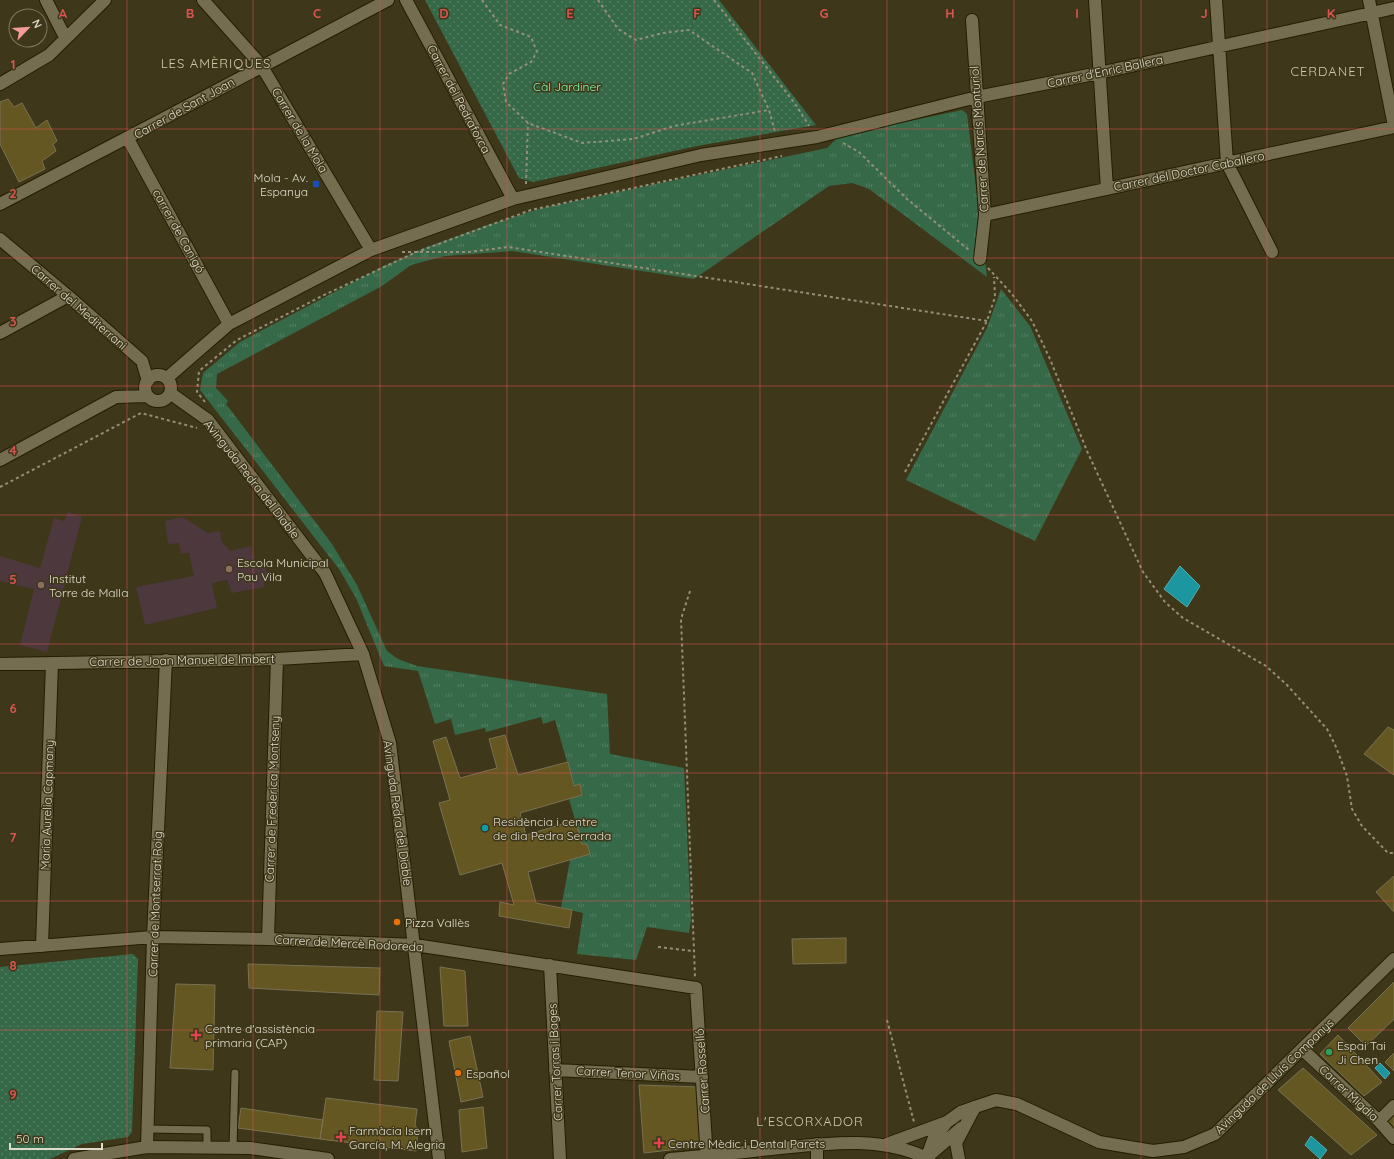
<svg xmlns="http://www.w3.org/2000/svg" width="1394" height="1159" font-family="Quicksand,sans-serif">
  <defs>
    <pattern id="grass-tufts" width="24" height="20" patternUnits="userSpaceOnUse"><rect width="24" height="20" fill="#366948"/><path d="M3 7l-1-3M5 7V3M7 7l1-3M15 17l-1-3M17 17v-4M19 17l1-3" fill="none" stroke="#537e61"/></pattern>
    <pattern id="park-dots" width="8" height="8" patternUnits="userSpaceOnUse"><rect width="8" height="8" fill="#366948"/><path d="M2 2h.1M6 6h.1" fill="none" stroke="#537e61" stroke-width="1.8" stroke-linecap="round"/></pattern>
  </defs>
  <rect width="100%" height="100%" fill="#3e371a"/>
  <path fill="#4d383d" d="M68,512L82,517L47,652L20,645L34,589L0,581V556L40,568L54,518L64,521Z
    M182,517L208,533L220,531L221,541L230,551L251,546L255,565L265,564L267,573H275V580L264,582V587L232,593L227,580L212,583L217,608L145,625L136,587L194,576L189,553L181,554L179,543L168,544L165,521Z"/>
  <path fill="url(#grass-tufts)" d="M962,110L967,114L987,277L869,189L852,183L829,186L694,279L512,251L445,256L411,265L382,286L217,374L216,388L228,401L226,404L332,544L357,585L387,651L398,659L417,666L607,694L610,754L684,768L691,920L689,933L647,927L636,960L577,954L583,913L561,908L570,860L590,854L587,844H582L569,799L582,795L580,784L574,786L555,720L543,724L541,717L486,732L485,728L455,735L451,719L435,724L418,671L384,666L356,598L339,569L200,390L203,373L240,342L384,266L427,247L485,226L542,208L827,148L839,136Z
    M1001,289L1030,326L1082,449L1035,541L906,480L987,328Z"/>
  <path fill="url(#park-dots)" d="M425,0H719L816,125L697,146L533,182L519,178Z
    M133,954L138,959L132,1132L128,1137L82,1144L50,1159H0V967Z"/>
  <path fill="#1c979f" stroke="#57acac" d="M1180,566L1200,586L1187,607L1164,589Z
    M1380,1063L1390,1073L1385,1079L1375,1068Z
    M1311,1136L1327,1150L1320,1159L1305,1145Z"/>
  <path fill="#655721" stroke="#797153" d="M8,99L14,107L22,103L36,128L47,120L57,141L53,144L56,151L42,161L45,169L19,182L0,144V102Z
    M1388,727L1394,730V775L1364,754Z
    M505,735L518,775L568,762L574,786L580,784L582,795L520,813L526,835L576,820L582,844H587L590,854L528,872L536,903L572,910L569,928L499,916L500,902L514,905L502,863L460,875L439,803L450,800L433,741L446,737L460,778L497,768L489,739Z
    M1394,876V912L1376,892Z
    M846,938V963L793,964L792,939Z
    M248,964L380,968L379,995L249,988Z
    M440,967L465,971L468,1026H444Z
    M1394,982V1019L1366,1046L1348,1028Z
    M176,984L215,985L213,1070L170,1068Z
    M377,1011L403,1012L398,1081L374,1080Z
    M1338,1035L1382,1082L1364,1096L1320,1054Z
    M470,1036L483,1097L461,1102L449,1041Z
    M1394,1053V1071L1385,1062Z
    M1303,1068L1377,1135L1351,1155L1278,1090Z
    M639,1085L700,1087L704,1146L644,1153Z
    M326,1098L417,1109L415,1125L418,1130L416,1151L320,1139Z
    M483,1107L487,1148L462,1152L459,1110Z
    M241,1108L323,1120L320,1139L238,1128Z
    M1394,1115V1130L1387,1122Z"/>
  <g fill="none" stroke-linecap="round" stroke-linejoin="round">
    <defs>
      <path id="lane" d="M147,1129L207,1130V1148
        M233,1148L235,1073"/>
      <path id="street" d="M46,0L65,37
        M203,0L261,65L371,250
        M406,0L513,199
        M1095,0L1107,189
        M1216,0L1227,163L1272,252
        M1369,0L1394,126
        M972,20L985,215L980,259
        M0,84L49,55L105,0
        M128,139L229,324
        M0,204C130,137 258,68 388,0
        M985,215L1394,127
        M0,239L68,296L142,361L148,381
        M0,333L68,296
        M145 388a13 13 0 1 1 26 0a13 13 0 1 1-26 0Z
        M167,378L229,324L371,250L513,199L701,155L817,137L977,97L1099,73L1394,8
        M170,393L208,420L325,573L363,654L390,743L439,1159
        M0,460L116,397L148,396
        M0,664L277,659L363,654
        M268,939L277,659
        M42,946L52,663
        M0,949L153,937L268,939L415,945L696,988L707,1159
        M550,965L560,1159
        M1303,1050L1379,1121L1394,1138
        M555,1070L702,1077
        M975,1107L996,1100L1017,1104L1099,1142L1153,1151L1184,1147L1215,1134L1394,959
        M1379,1121L1394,1106
        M147,1147L153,937L166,660
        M817,1159V1144"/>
      <path id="secondary" d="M887,1144L947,1122L961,1112L975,1107
        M927,1157L933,1140L947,1122
        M926,1158L961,1128
        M74,1159L147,1147L250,1148L328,1159
        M670,1159C700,1156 730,1154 761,1150C816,1145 877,1133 929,1159
        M959,1159L956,1143L975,1107"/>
    </defs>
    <use href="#lane" stroke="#251e02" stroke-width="9"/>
    <use href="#street" stroke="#251e02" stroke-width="14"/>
    <use href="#secondary" stroke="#251e02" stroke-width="14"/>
    <path stroke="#948f78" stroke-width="2" stroke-dasharray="3 3" stroke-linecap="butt" d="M482,0L500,25L531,37L537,52L531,62L509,74L503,84L506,102L528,123L582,143L633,139L674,126L769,110
      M598,0L618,29L636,40L663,33L689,30L752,73L769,110L775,132
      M714,0L796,105L809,126
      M843,143L859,152L907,199L969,250
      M526,184L528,123
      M402,252H468L508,247L987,321
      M988,268L1012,294L1032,321L1050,359L1087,451L1143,572L1165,602L1183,618L1266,666L1286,684L1327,729L1336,747L1347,776L1352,809L1362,826L1388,853H1394
      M205,402L197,392L199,371L237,340L322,296L414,253L531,210L782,156
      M905,472L987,321L995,297L994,277
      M0,487L141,413L197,428
      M690,591L681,619L695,977
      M658,947L693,951
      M887,1020L914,1122"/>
    <use href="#lane" stroke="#756d4f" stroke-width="7"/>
    <use href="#street" stroke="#756d4f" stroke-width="12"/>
    <use href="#secondary" stroke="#756d4f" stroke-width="12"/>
  </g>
  <path fill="none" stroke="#d85551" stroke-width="1" stroke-opacity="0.55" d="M127,0V1159M253,0V1159M380,0V1159M507,0V1159M634,0V1159M760,0V1159M887,0V1159M1014,0V1159M1141,0V1159M1267,0V1159M0,129H1394M0,258H1394M0,386H1394M0,515H1394M0,644H1394M0,773H1394M0,901H1394M0,1030H1394"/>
  <rect fill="#1a4fb4" stroke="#3e371a" stroke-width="1.5" x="312" y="180" width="8" height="8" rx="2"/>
  <g fill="#8d6e63" stroke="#3e371a" stroke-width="1.5">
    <circle cx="229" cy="569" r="4"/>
    <circle cx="41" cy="585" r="4"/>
  </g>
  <circle fill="#0f9aa8" stroke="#3e371a" stroke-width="1.5" cx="485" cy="828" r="4"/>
  <g fill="#e8710a" stroke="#3e371a" stroke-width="1.5">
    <circle cx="397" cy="922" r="4"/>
    <circle cx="458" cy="1073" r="4"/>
  </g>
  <g fill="#e0444e" stroke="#3e371a" stroke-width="1.5">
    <path d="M194 1029h4v4h4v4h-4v4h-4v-4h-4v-4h4z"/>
    <path d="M339 1131h4v4h4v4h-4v4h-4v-4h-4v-4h4z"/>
    <path d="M657 1137h4v4h4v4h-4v4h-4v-4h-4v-4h4z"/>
  </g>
  <circle fill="#2e9e5b" stroke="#3e371a" stroke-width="1.5" cx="1329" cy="1052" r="4"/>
  <g text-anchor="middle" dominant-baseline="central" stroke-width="3" stroke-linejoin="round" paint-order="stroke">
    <g font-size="12" fill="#e0dccb" stroke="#3e371a">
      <text transform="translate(1105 71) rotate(-12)">Carrer d'Enric Ballera</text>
      <text transform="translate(459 99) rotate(62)">Carrer del Pedraforca</text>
      <text transform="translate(184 108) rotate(-29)">Carrer de Sant Joan</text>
      <text transform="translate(300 130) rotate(59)">Carrer de la Mola</text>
      <text transform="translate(979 139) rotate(-94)">Carrer de Narcís Monturiol</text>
      <text transform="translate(1189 171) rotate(-12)">Carrer del Doctor Caballero</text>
      <text transform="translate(179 231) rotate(61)">carrer de Canigó</text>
      <text transform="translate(79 307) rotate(41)">Carrer del Mediterrani</text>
      <text transform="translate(252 479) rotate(52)">Avinguda Pedra del Diable</text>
      <text transform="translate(182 660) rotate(-1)">Carrer de Joan Manuel de Imbert</text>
      <text transform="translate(272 799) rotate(-88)">Carrer de Frederica Montseny</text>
      <text transform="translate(47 805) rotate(-88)">Maria Aurelia Capmany</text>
      <text transform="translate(398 813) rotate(82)">Avinguda Pedra del Diable</text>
      <text transform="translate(155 904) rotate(-88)">Carrer de Montserrat Roig</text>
      <text transform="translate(349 943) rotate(3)">Carrer de Mercè Rodoreda</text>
      <text transform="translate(555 1062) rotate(-93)">Carrer Torras i Bages</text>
      <text transform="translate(702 1071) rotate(-94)">Carrer Rosselló</text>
      <text transform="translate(628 1073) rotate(3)">Carrer Tenor Viñas</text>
      <text transform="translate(1274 1076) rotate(-44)">Avinguda de Lluís Companys</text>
      <text transform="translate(1349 1093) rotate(43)">Carrer Migdia</text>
    </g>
    <g font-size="12" fill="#83fcae" stroke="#3e371a">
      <text x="567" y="86">Càl Jardiner</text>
    </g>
    <g font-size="12" fill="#e0dccb" stroke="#3e371a" text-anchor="start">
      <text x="308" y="177" text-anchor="end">Mola - Av.<tspan x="308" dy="14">Espanya</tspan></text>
      <text x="237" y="562">Escola Municipal<tspan x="237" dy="14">Pau Vila</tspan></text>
      <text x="49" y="578">Institut<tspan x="49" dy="14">Torre de Malla</tspan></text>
      <text x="493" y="821">Residència i centre<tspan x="493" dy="14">de dia Pedra Serrada</tspan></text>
      <text x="405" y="922">Pizza Vallès</text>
      <text x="205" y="1028">Centre d'assistència<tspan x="205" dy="14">primaria (CAP)</tspan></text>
      <text x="1337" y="1045">Espai Tai<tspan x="1337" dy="14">Ji Chen</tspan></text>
      <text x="466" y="1073">Español</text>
      <text x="349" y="1130">Farmàcia Isern<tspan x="349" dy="14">García, M. Alegria</tspan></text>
      <text x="668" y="1143">Centre Mèdic i Dental Parets</text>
    </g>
    <g font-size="13" letter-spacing="1" fill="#d0c7a6" stroke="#3e371a">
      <text x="216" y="63">LES AMÈRIQUES</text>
      <text x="1328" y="71">CERDANET</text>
      <text x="810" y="1121">L'ESCORXADOR</text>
    </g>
  </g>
  <g font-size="13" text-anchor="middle" font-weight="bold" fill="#d85551" stroke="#3e371a" stroke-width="3" stroke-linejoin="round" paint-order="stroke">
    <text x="63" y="18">A</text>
    <text x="190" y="18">B</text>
    <text x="317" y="18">C</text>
    <text x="444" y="18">D</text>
    <text x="570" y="18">E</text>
    <text x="697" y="18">F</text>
    <text x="824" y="18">G</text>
    <text x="950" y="18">H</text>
    <text x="1077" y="18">I</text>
    <text x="1204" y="18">J</text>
    <text x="1331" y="18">K</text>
    <text x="13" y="69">1</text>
    <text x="13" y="198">2</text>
    <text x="13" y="326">3</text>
    <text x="13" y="455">4</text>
    <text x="13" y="584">5</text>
    <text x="13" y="713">6</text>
    <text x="13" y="842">7</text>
    <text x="13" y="970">8</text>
    <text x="13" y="1099">9</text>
  </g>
  <g transform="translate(28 28) rotate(65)"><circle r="19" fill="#3e371a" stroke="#7f7961"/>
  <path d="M0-3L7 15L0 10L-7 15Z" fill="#f59b98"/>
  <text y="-6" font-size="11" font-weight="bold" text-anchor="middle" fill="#e0dccb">N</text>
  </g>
  <path d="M10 1143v6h92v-6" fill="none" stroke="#e0dccb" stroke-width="2"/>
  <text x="16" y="1143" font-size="12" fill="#e0dccb" stroke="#3e371a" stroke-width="3" paint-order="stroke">50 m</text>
</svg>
